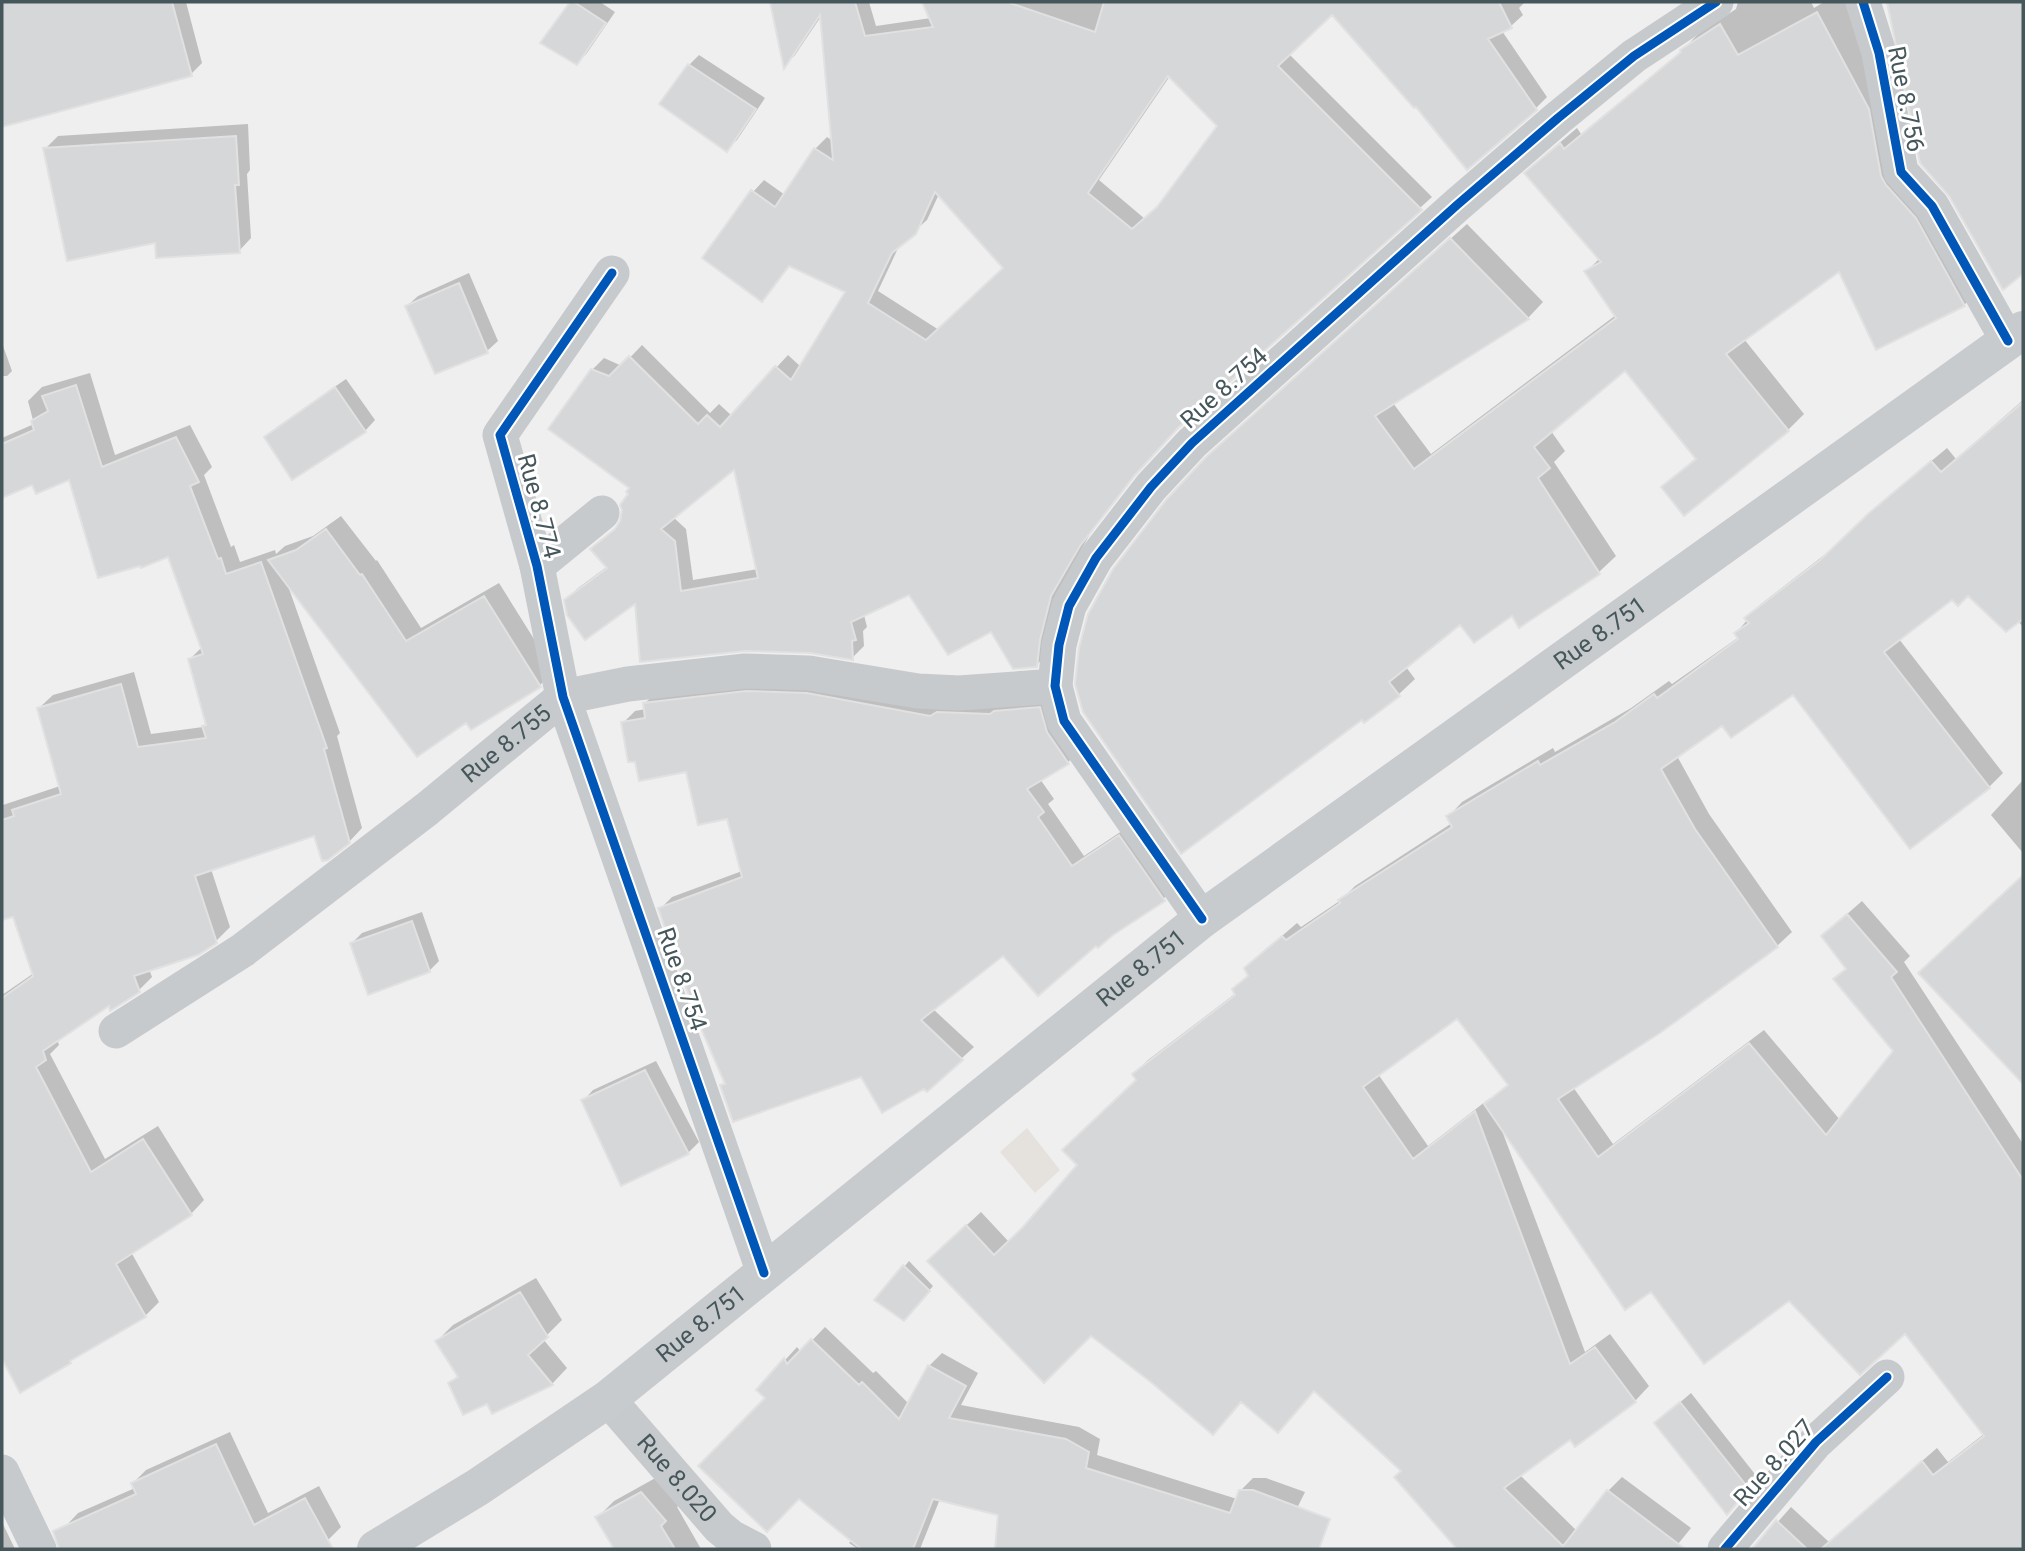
<svg xmlns="http://www.w3.org/2000/svg" width="2025" height="1551" font-family="Roboto,sans-serif">
  <rect width="100%" height="100%" fill="#f0efef"/>
  <path fill="#e5e1dd" d="M1027,1128L1060,1170L1035,1193L1000,1152Z"/>
  <path fill="#0003" fill-rule="evenodd" d="M2,2H186L202,63L191,74L2,125Z
    M572,2H600L615,12L587,53L577,63L543,43Z
    M771,2H869L876,26L931,18L924,2H1525L1519,8L1523,15L1511,26L1502,31L1547,97L1536,108L1416,104L1332,12L1289,54L1432,197L1183,422L1146,461L1091,532L1063,583L1048,654L1036,665L992,630L910,593L864,615L867,627L863,631L864,646L852,658L636,601L566,600L578,588L608,566L593,549L620,524L632,487L592,370L604,358L622,366L642,345L710,413L719,404L732,416L788,355L801,367L847,291L791,265L762,300L753,192L764,180L785,195L815,149L827,137L833,141L822,15L795,55L785,65ZM1170,76L1219,126L1161,205L1145,219L1099,180ZM939,194L1005,267L939,330L878,291L900,244L927,220ZM735,467L758,569L693,580L686,529L673,517Z
    M1738,2H1811L1814,8L1824,2H1863L1897,160L1981,289L1964,305L1839,269L1744,339L1804,414L1788,430L1663,487L1697,457L1625,368L1551,431L1565,451L1554,462L1616,556L1599,572L1520,625L1512,614L1460,623L1406,667L1415,679L1398,695L1364,720L1225,441L1467,224L1543,302L1528,318L1393,403L1431,454L1616,315L1586,272L1600,258L1543,157L1577,128L1581,134L1682,51L1698,34L1736,9Z
    M1886,2H2023V272L2003,288L1900,49Z
    M699,55L765,98L737,140L726,150L689,65Z
    M248,124L250,170L247,174L251,238L239,251L156,241L45,149L58,136Z
    M469,273L498,341L487,351L407,306L418,296Z
    M2,343L12,371L7,376H2Z
    M90,373L115,455L190,425L212,467L204,475L231,547L234,545L240,562L275,550L276,554L285,546L313,536L341,516L376,561L377,560L421,628L499,583L554,671L539,686L467,720L287,583L340,733L337,736L362,828L349,842L315,834L211,869L230,927L216,941L149,969L152,977L138,991L110,1003L57,1039L59,1045L50,1054L105,1159L158,1126L204,1200L191,1214L131,1252L159,1302L145,1316L20,1390L2,1355V995L34,973L14,915L2,918V801L3,805L60,786L39,708L53,695L134,672L151,734L203,727L207,723L190,659L202,647L169,555L70,478L32,483L2,496V438L34,424L28,401L42,387Z
    M346,379L375,420L365,431L293,477L266,437L277,427Z
    M2023,400V627L2018,621L1968,594L1953,597L1899,639L2003,773L1989,787L1794,692L1723,724L1677,756L1709,814L1792,932L1777,946L1573,1087L1613,1144L1764,1030L1840,1120L1896,1051L1835,979L1847,968L1838,922L1862,901L1910,956L1904,962L2023,1144V1549H1756L1755,1548L1791,1507L1829,1542L1937,1448L1948,1462L1984,1434L1905,1332L1789,1298L1652,1290L1501,1128L1585,1352L1610,1334L1649,1386L1635,1401L1575,1445L1570,1438L1519,1474L1577,1531L1608,1491L1622,1477L1691,1528L1674,1549H1459L1397,1477L1403,1471L1315,1390L1292,1417L1242,1401L1213,1432L1091,1334L943,1247L981,1212L1009,1242L1080,1165L1138,1080L1134,1074L1148,1060L1236,993L1234,989L1249,974L1261,954L1297,923L1301,927L1341,900L1355,886L1452,823L1448,817L1462,802L1553,748L1555,752L1631,708L1669,681L1672,684L1739,637L1736,633L1761,604L1836,546L1886,499L1947,448L1956,459ZM1457,1016L1509,1084L1490,1100V1098L1428,1146L1378,1074Z
    M759,680L1051,696L1080,751L1068,762L1040,779L1054,799L1048,804L1084,856L1131,825L1175,888L1163,899L1003,953L933,1009L974,1047L927,1090L924,1086L862,1075L722,1086L726,1082L660,909L672,897L742,871L729,817L687,770L623,723L635,711L646,709L645,703L657,692Z
    M2023,780V853L1991,815Z
    M2023,876V1081L1920,973Z
    M422,912L439,961L429,971L352,943L362,933Z
    M656,1061L699,1142L688,1153L622,1184L583,1101L593,1090Z
    M909,1261L933,1286L909,1314L877,1300Z
    M536,1278L562,1320L543,1339L567,1368L552,1384L493,1411L488,1402L450,1384L458,1375L437,1341L453,1325Z
    M825,1327L873,1373L876,1371L909,1404L929,1366L942,1353L978,1373L961,1405L1079,1427L1100,1439L1097,1455L1237,1499L1240,1491L1253,1478H1266L1305,1492L1277,1549H996L1000,1514L940,1499L920,1549H858L849,1543L852,1540L767,1398L758,1390L797,1347L801,1352Z
    M1691,1393L1758,1478L1737,1503L1656,1423Z
    M230,1432L268,1513L319,1486L341,1527L328,1540L309,1549H75L65,1527L78,1513L135,1488L133,1483L146,1470Z
    M659,1476L682,1503L677,1507L701,1549H616L597,1518L614,1501Z
    M2,1522L15,1549H2Z"/>
  <path fill="#d6d7d8" stroke="#e1e1e2" stroke-width="2" fill-rule="evenodd" d="M2,2H172L192,76L2,127Z
    M570,2H574L606,23L577,65L540,43Z
    M770,2H855L865,36L933,27L922,2H1007L1095,32L1104,2H1499L1512,28L1488,39L1537,110L1467,170L1416,107L1414,108L1332,15L1278,66L1422,210L1178,428L1135,475L1080,546L1051,596L1040,640L1037,667L1013,669L991,632L948,655L909,595L851,622L856,640L852,641L853,660L810,653L745,651L640,662L635,604L585,640L567,615L564,600L607,568L590,549L615,529L620,521L622,510L620,505L628,494L626,492L629,488L548,429L591,369L609,376L629,356L698,424L707,415L720,427L775,366L791,380L845,292L789,266L762,302L702,258L751,190L775,207L814,148L833,160L820,15L784,69ZM1168,76L1217,126L1157,207L1132,229L1088,193ZM935,192L1003,268L926,340L868,303L892,253L916,234ZM734,470L758,578L681,591L675,541L661,529Z
    M1887,2H2023V274L2003,290L1949,196L1920,163Z
    M1817,12L1869,109L1881,176L1886,185L1916,218L1965,306L1876,350L1839,272L1726,354L1789,431L1684,516L1661,487L1696,459L1625,371L1534,447L1550,468L1538,478L1600,574L1519,628L1512,616L1474,643L1460,625L1389,682L1400,696L1364,723L1362,720L1181,854L1083,712L1075,684L1079,648L1088,614L1113,569L1166,500L1206,457L1450,238L1529,319L1375,416L1414,469L1616,318L1584,271L1601,262L1524,173L1560,143L1564,149L1681,52L1680,50L1720,24L1738,55Z
    M688,64L756,109L727,152L659,104Z
    M236,136L239,185H235L240,253L156,258L155,243L67,261L43,148Z
    M459,283L488,353L435,374L405,306Z
    M76,385L102,467L176,437L199,482L190,486L218,559L221,558L226,574L261,562L327,748L324,749L350,843L328,860L322,861L314,836L195,876L217,943L198,955L134,976L140,992L110,1011L109,1006L43,1051L46,1060L36,1067L91,1172L143,1139L192,1215L116,1264L146,1317L70,1361L71,1363L20,1393L2,1359V998L33,976L13,917L2,920V820L14,816L12,810L61,794L37,708L121,684L138,747L206,738L202,726L206,725L188,659L203,654L168,557L141,568L140,566L98,578L69,480L36,494L32,485L2,498V444L34,430L31,421L48,411L42,396Z
    M335,387L366,432L292,480L264,437Z
    M2023,402V619L2006,632L1968,596L1958,606L1952,600L1884,652L1990,788L1910,849L1793,695L1731,738L1722,726L1661,769L1695,829L1778,947L1660,1033L1558,1099L1598,1157L1749,1043L1826,1135L1893,1051L1833,979L1846,969L1821,936L1847,914L1897,972L1891,977L2023,1180V1549H1821L1922,1461L1933,1475L1984,1436L1905,1334L1860,1375L1789,1301L1704,1364L1651,1292L1625,1310L1484,1104L1508,1085L1457,1019L1363,1087L1413,1159L1475,1111L1570,1364L1595,1347L1636,1402L1575,1447L1570,1440L1504,1488L1563,1546L1607,1490L1685,1549H1457L1394,1477L1401,1471L1314,1391L1278,1433L1241,1402L1213,1435L1152,1383L1091,1336L1044,1383L927,1261L966,1225L994,1255L1023,1227L1077,1165L1062,1150L1136,1080L1132,1074L1235,995L1232,989L1248,976L1244,968L1282,936L1286,940L1340,903L1338,900L1452,827L1446,816L1538,761L1540,765L1615,722L1654,694L1657,698L1738,639L1734,633L1749,623L1744,618L1820,560L1869,513L1931,461L1941,472Z
    M326,529L360,575L362,574L406,641L484,596L541,687L471,730L466,723L417,757L268,560L296,550Z
    M746,691L807,693L930,716L937,712L990,714L994,711L1040,707L1047,732L1069,764L1027,789L1044,812L1038,817L1072,866L1119,835L1165,901L1113,935L1098,948L1096,946L1038,996L1003,956L921,1020L963,1060L927,1092L924,1089L882,1113L861,1077L733,1122L720,1085L725,1084L697,1019L658,908L742,877L727,819L698,825L686,772L639,781L635,762H628L621,722L645,718L643,703Z
    M2023,875V1084L1918,973Z
    M412,921L430,972L368,995L350,943Z
    M645,1070L689,1154L621,1186L581,1100Z
    M903,1265L930,1291L904,1321L874,1300Z
    M520,1292L548,1337L528,1355L553,1385L492,1414L487,1404L463,1415L448,1383L458,1377L435,1341Z
    M811,1339L859,1385L862,1382L899,1419L928,1365L966,1386L949,1418L1066,1439L1089,1452L1086,1468L1230,1513L1239,1490H1253L1330,1519L1319,1549H995L998,1515L933,1499L913,1549H861L799,1499L767,1532L698,1466L765,1398L756,1390L784,1358L787,1364Z
    M1680,1402L1749,1489L1727,1515L1654,1423Z
    M216,1444L254,1525L305,1498L333,1549H59L53,1531L136,1494L131,1483Z
    M641,1492L666,1521L661,1526L675,1549H614L595,1517Z
    M1776,1520L1807,1549H1754L1753,1548Z"/>
  <g fill="none" stroke-linecap="round" stroke-linejoin="round">
    <g stroke="#c7cacc" stroke-width="35">
      <path d="M1863,2L1879,53L1901,172L1932,206L2008,341"/>
      <path d="M612,273L500,435L537,566L563,697L764,1273"/>
      <path d="M537,566L602,513"/>
      <path d="M1202,919L1064,721L1055,686L1059,645L1069,606L1096,558L1151,487L1192,443L1457,205L1558,118L1634,56L1716,2"/>
      <path id="s1" d="M116,1031L243,950L427,809L563,697L628,684L745,671L809,673L918,691L959,693L1055,686"/>
      <path id="s2" d="M608,1399L719,1527L731,1537L754,1549"/>
      <path d="M2,1472L39,1549"/>
      <path d="M1725,1549L1816,1442L1887,1377"/>
    </g>
    <path stroke="#c7cbce" stroke-width="38" id="s3" d="M376,1549L478,1487L608,1399L1202,919L2023,330"/>
    <defs>
      <path id="cycleway" d="M1863,2L1879,53L1901,172L1932,206L2008,341
        M612,273L500,435L537,566L563,697L764,1273
        M1202,919L1064,721L1055,686L1059,645L1069,606L1096,558L1151,487L1192,443L1457,205L1558,118L1634,56L1716,2
        M1725,1549L1816,1442L1887,1377"/>
    </defs>
    <use href="#cycleway" stroke="#fff" stroke-width="13"/>
    <use href="#cycleway" stroke="#0057b8" stroke-width="9"/>
  </g>
  <g text-anchor="middle" dominant-baseline="central" stroke-width="6" stroke-linejoin="round" paint-order="stroke">
    <g font-size="24" fill="#46575c" stroke="#fff">
      <text transform="translate(1906 99) rotate(79)">Rue 8.756</text>
      <text transform="translate(1224 388) rotate(-42)">Rue 8.754</text>
      <text transform="translate(539 506) rotate(75)">Rue 8.774</text>
      <text stroke="none"><textPath href="#s3" startOffset="1530">Rue 8.751</textPath></text>
      <text stroke="none"><textPath href="#s1" startOffset="485">Rue 8.755</textPath></text>
      <text stroke="none"><textPath href="#s3" startOffset="962">Rue 8.751</textPath></text>
      <text transform="translate(682 979) rotate(71)">Rue 8.754</text>
      <text stroke="none"><textPath href="#s3" startOffset="396">Rue 8.751</textPath></text>
      <text transform="translate(1774 1463) rotate(-48)">Rue 8.027</text>
      <text stroke="none"><textPath href="#s2" startOffset="105">Rue 8.020</textPath></text>
    </g>
  </g>
  <rect width="2025" height="1551" fill="none" stroke="#46575c" stroke-width="7"/>
</svg>
